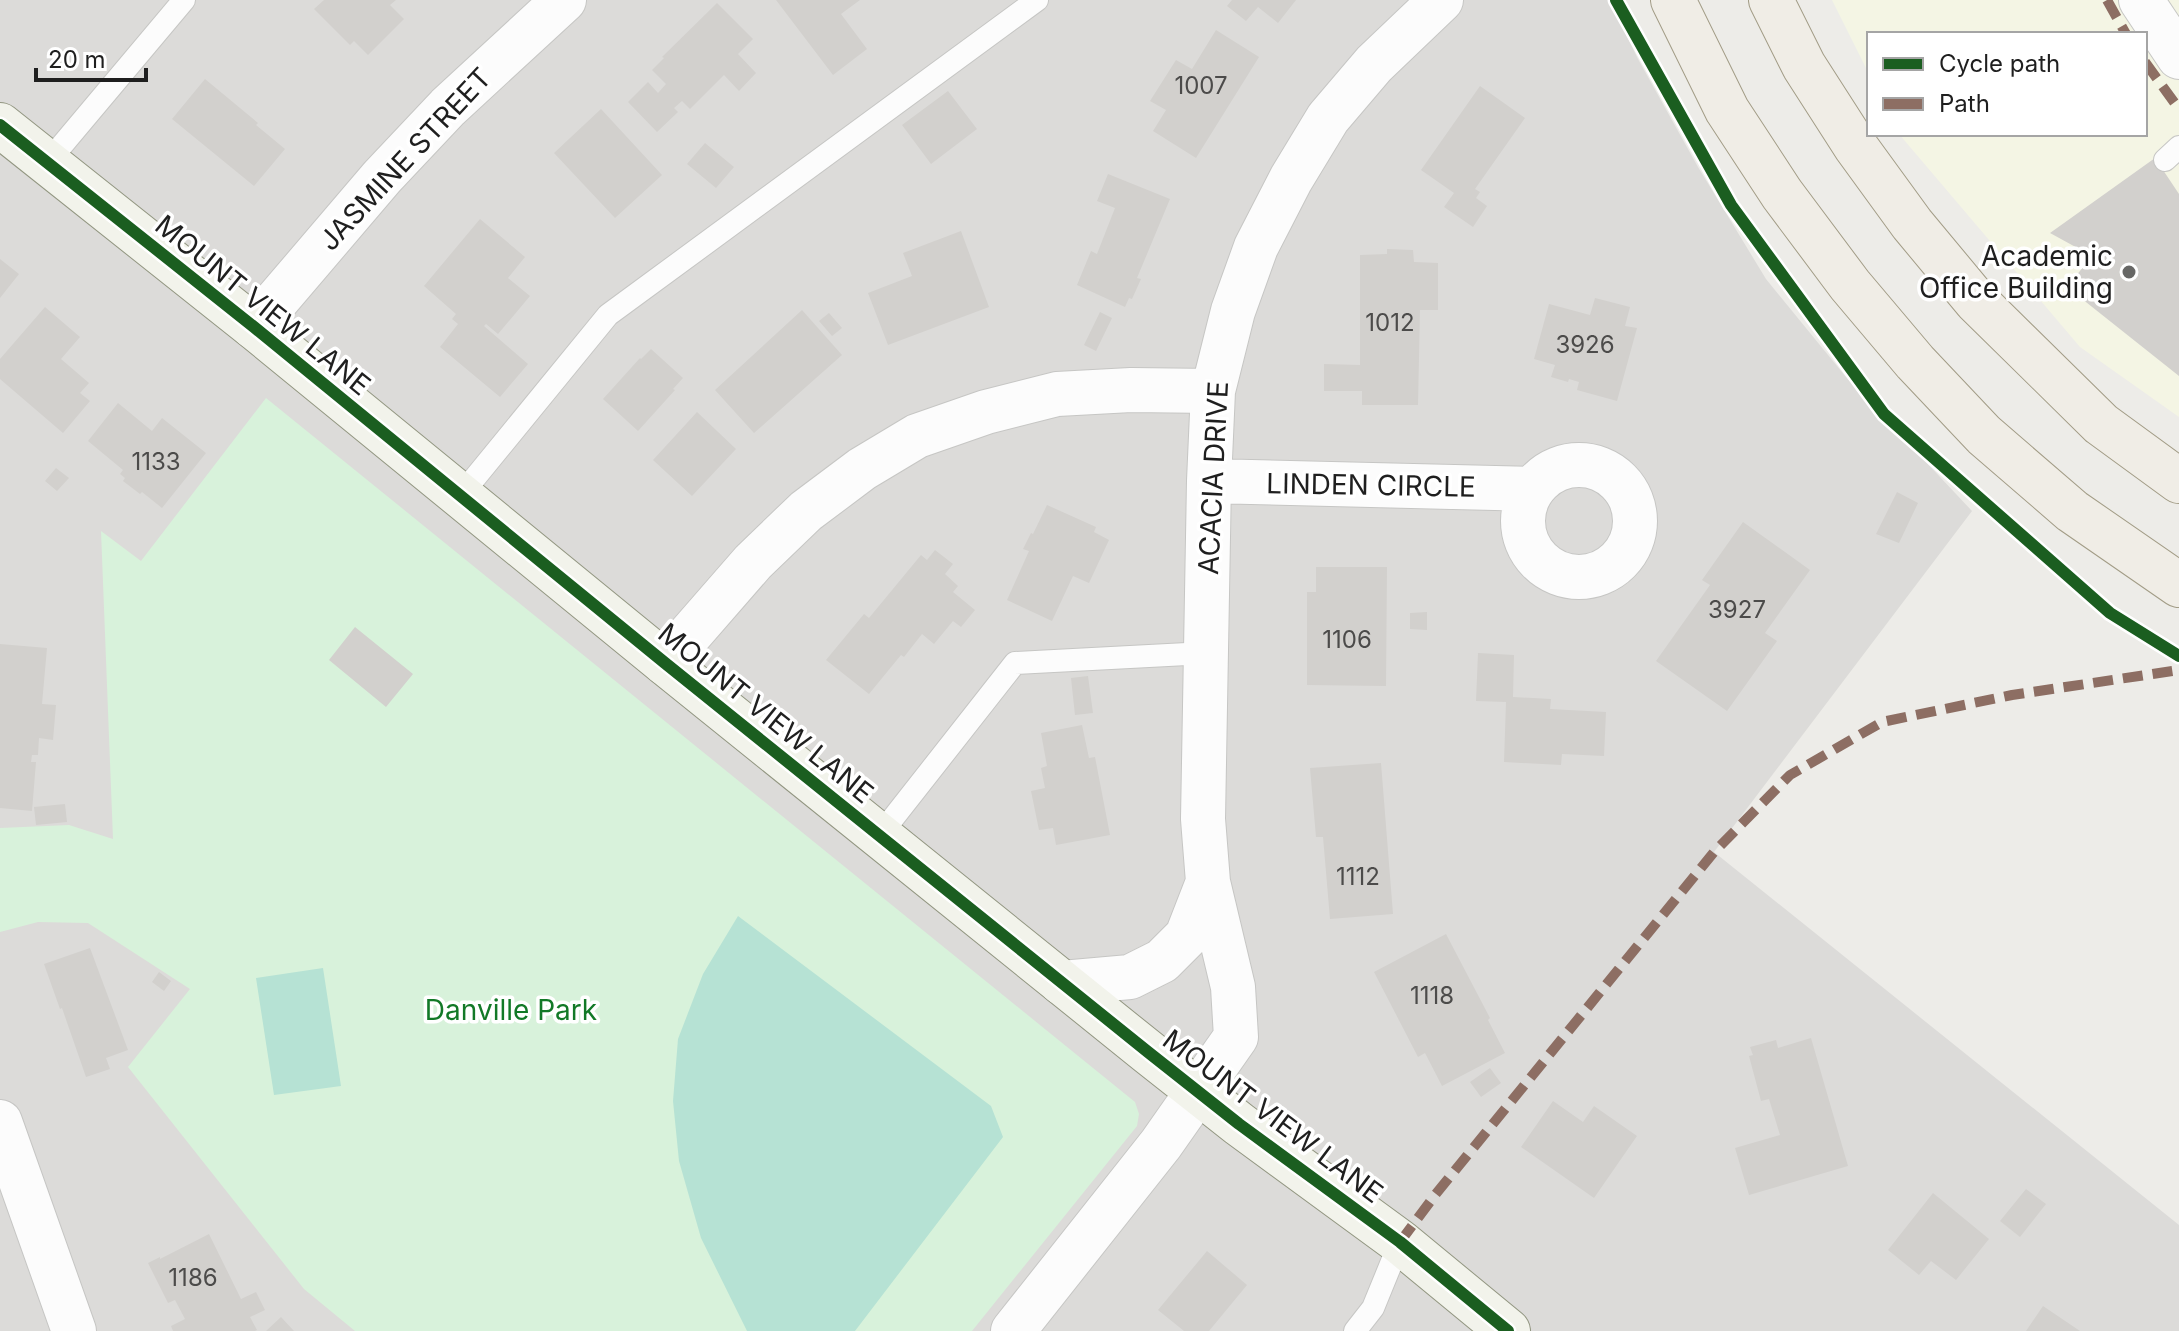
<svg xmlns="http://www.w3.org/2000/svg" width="2179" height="1331" font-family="Inter,sans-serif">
  <rect width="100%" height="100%" fill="#edece8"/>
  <path fill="#dcdbd9" d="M0,0H1609L1638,59L1698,167L1766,279L1846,377L1972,511L1714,852L2179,1225V1331H0Z"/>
  <path fill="#f4f5e4" d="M1832,0H2179V417L2080,347L1899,134H2145V34H1869V74Z"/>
  <path fill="#d8f2db" d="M266,398L1135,1102L1139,1114L1137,1126L972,1331H355L304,1289L128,1067L190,989L88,923L38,922L0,932V828L69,825L113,839L101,531L141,561Z"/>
  <path fill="#b6e2d4" d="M738,916L991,1106L1003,1137L855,1331H747L701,1238L679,1161L673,1101L678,1039L703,974Z
    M323,968L341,1086L274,1095L256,978Z"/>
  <path fill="#d2d0cd" d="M324,0H396L390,5L404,19L368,55L354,41L350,45L314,9Z
    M776,0H860L841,14L867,49L833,75Z
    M1232,0H1296L1278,23L1258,7L1246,21L1227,6Z
    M717,3L753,39L738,54L756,73L739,91L724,75L690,109L682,101L674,108L678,112L657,132L628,102L648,82L658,93L666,84L652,70L664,58L662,57Z
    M1216,30L1259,57L1196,158L1153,131L1166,110L1150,101L1176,60L1192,69Z
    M205,79L258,123L256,125L285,149L254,186L172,119Z
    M1480,86L1525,118L1475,189L1480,192L1476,198L1487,206L1473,227L1444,207L1454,193L1421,170Z
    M948,91L977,129L931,164L902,125Z
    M601,109L662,175L615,218L554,153Z
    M705,143L734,167L716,188L687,164Z
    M2155,158L2179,194V376L2067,287L2092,256L2050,233Z
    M1108,174L1170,199L1137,278L1141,279L1132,299L1129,298L1125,307L1077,285L1091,251L1097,254L1115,208L1097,201Z
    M480,219L525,257L508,278L530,296L498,334L486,324L484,326L528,364L500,397L440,347L458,324L452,319L456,314L424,286Z
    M961,231L989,307L888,345L868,293L912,276L903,253Z
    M1387,249L1413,250L1414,262L1438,263V310H1420L1418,405H1362V391H1324V364L1360,365V255L1387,254Z
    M0,259L19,274L0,298Z
    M1595,298L1630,307L1625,326L1637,328L1617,401L1577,390L1579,382L1569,379L1568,382L1551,377L1555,365L1534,359L1549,304L1590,315Z
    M45,307L80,337L61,359L89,383L80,393L90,401L63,433L0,379V359Z
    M802,310L842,355L754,433L715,390Z
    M1100,312L1112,318L1096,351L1084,345Z
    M829,313L842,328L832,336L819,321Z
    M651,349L683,378L673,389L675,390L638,431L603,399L640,358L641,359Z
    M118,403L152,431L162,418L206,453L162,508L142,492L140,494L123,481L125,478L120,474L123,470L88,441Z
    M697,412L736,449L692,496L653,460Z
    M56,468L69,478L57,491L45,481Z
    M1897,492L1918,503L1899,543L1876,534Z
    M1047,505L1096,527L1094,532L1109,540L1089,583L1073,576L1052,621L1007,600L1029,551L1023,549L1031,533L1033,534Z
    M1743,522L1810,570L1765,633L1777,641L1727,711L1656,661L1710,585L1702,580Z
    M935,550L953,564L945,574L958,586L953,592L975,610L961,627L953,621L934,644L922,634L904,657L901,655L869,694L826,660L864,614L869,618L921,555L927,560Z
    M1316,567H1387L1386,686L1307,685V592H1316Z
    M1427,612V630L1410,629V613Z
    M355,627L413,674L386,707L329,660Z
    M0,644L47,648L42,704L56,705L53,740L39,738L38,755H32L31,762H36L32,811L0,808Z
    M1478,653L1514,655L1513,697L1551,699L1550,709L1606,712L1604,756L1562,754L1561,765L1504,762L1506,702L1476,701Z
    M1088,676L1093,713L1075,715L1071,678Z
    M1082,725L1089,758L1095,757L1110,835L1056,845L1053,828L1039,830L1031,791L1045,788L1041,768L1047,766L1041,733Z
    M1381,763L1393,914L1330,919L1323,837H1316L1310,768Z
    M65,804L67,822L36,825L34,807Z
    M1446,934L1490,1018L1488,1020L1505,1053L1442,1086L1425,1053L1418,1057L1374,972Z
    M90,948L128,1050L106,1058L110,1069L86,1077L62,1008L60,1009L44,964Z
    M159,972L171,981L164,991L152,982Z
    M1811,1038L1848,1166L1749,1195L1735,1148L1780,1135L1769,1099L1761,1101L1749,1056L1753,1055L1750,1047L1776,1040L1778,1048Z
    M1490,1068L1501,1083L1481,1097L1470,1082Z
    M1553,1101L1583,1122L1594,1106L1637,1136L1594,1198L1521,1147Z
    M2026,1189L2046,1204L2020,1237L2000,1221Z
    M1933,1193L1989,1239L1956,1280L1931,1261L1919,1275L1888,1250Z
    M209,1234L241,1299L256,1292L265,1310L250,1317L257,1330L255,1331H173L171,1326L185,1319L175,1300L168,1303L148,1263L160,1257V1259Z
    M1207,1251L1247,1285L1209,1331H1184L1158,1310Z
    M2043,1306L2080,1331H2026Z
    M281,1317L294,1331H266Z"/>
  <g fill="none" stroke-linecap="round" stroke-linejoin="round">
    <defs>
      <path id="lane" d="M2165,160L2179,147
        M47,163L184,0
        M460,496L608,315L1037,0
        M879,836L1015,663L1206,653
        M1355,1331L1373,1308L1400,1242"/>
      <path id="street" d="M2141,0L2179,57
        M254,327L382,177L448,107L564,0
        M1523 521a56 56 0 1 1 112 0a56 56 0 1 1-112 0Z
        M1209,481L1532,489
        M665,663L753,562L806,511L862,469L917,436L986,412L1057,394L1131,390L1213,391
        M1062,983L1130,977L1162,961L1187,936L1208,882
        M0,1122L74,1331
        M1013,1331L1161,1144L1236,1037L1233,987L1208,882L1203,819L1209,481L1213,391L1233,311L1256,247L1291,179L1328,118L1374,64L1441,0"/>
      <path id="secondary" d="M0,125L254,327L665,663L1148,1052L1239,1124L1400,1242L1508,1331"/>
      <path id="primary" d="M1673,0L1727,110L1782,194L1850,285L1915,362L1984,435L2072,511L2179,585
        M1771,0L1804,66L1856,147L1912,224L1976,301L2101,424L2179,481"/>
    </defs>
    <use href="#lane" stroke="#c6c6c4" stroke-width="24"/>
    <use href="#street" stroke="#c6c6c4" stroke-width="46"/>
    <use href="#secondary" stroke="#929681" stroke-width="46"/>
    <use href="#primary" stroke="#a29c86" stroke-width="46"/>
    <use href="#lane" stroke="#fcfcfc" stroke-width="22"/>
    <use href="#street" stroke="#fcfcfc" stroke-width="44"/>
    <use href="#secondary" stroke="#f2f3eb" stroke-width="44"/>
    <use href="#primary" stroke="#f0ede6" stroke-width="44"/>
    <path stroke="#8d6e63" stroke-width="10" stroke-dasharray="20 10" stroke-linecap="butt" d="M2107,0L2126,34
      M2145,62L2179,109
      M1400,1242L1435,1195L1714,852L1790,775L1882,722L2012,695L2179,670"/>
    <defs>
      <path id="cycleway" d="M1616,0L1731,205L1884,414L2110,613L2179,656
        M0,125L254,327L665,663L1148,1052L1239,1124L1400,1242L1508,1331"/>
    </defs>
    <use href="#cycleway" stroke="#fff" stroke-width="17"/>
    <use href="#cycleway" stroke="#1b5e20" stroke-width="12"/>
  </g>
  <circle fill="#676765" stroke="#fff" stroke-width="3" cx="2129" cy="272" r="8"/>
  <g text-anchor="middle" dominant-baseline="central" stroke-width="7" stroke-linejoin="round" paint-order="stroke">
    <g font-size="24" fill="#4c4b4a">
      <text x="1201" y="85">1007</text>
      <text x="1390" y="322">1012</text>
      <text x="1585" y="344">3926</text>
      <text x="156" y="461">1133</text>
      <text x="1737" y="609">3927</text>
      <text x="1347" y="639">1106</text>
      <text x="1358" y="876">1112</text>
      <text x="1432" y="995">1118</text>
      <text x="193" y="1277">1186</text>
    </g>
    <g font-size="28" fill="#1f1f1f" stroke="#fff">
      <text transform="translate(405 159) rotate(-47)">JASMINE STREET</text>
      <text transform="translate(263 305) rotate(39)">MOUNT VIEW LANE</text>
      <text transform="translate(1213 478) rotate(-87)">ACACIA DRIVE</text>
      <text transform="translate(1371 485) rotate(1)">LINDEN CIRCLE</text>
      <text transform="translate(766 713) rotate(39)">MOUNT VIEW LANE</text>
      <text transform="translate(1273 1116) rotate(37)">MOUNT VIEW LANE</text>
    </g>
    <g font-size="28" fill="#1f1f1f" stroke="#fff" text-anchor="end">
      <text x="2113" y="256">Academic<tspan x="2113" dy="32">Office Building</tspan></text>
    </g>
    <g font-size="28" fill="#127927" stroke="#fff">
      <text x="511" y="1010">Danville Park</text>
    </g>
  </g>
  <rect x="1867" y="32" width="280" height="104" fill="#ffffff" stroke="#a5a5a5" stroke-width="2"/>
  <rect x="1883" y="58" width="40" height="12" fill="#1b5e20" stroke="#a5a5a5" stroke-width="2"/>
  <text x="1939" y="72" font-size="24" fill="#1f1f1f">Cycle path</text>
  <rect x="1883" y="98" width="40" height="12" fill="#8d6e63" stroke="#a5a5a5" stroke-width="2"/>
  <text x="1939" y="112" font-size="24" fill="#1f1f1f">Path</text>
  <path d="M36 68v12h110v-12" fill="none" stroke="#1f1f1f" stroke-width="4"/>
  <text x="48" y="68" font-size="24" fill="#1f1f1f" stroke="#ffffff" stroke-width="6" paint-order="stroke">20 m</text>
</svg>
